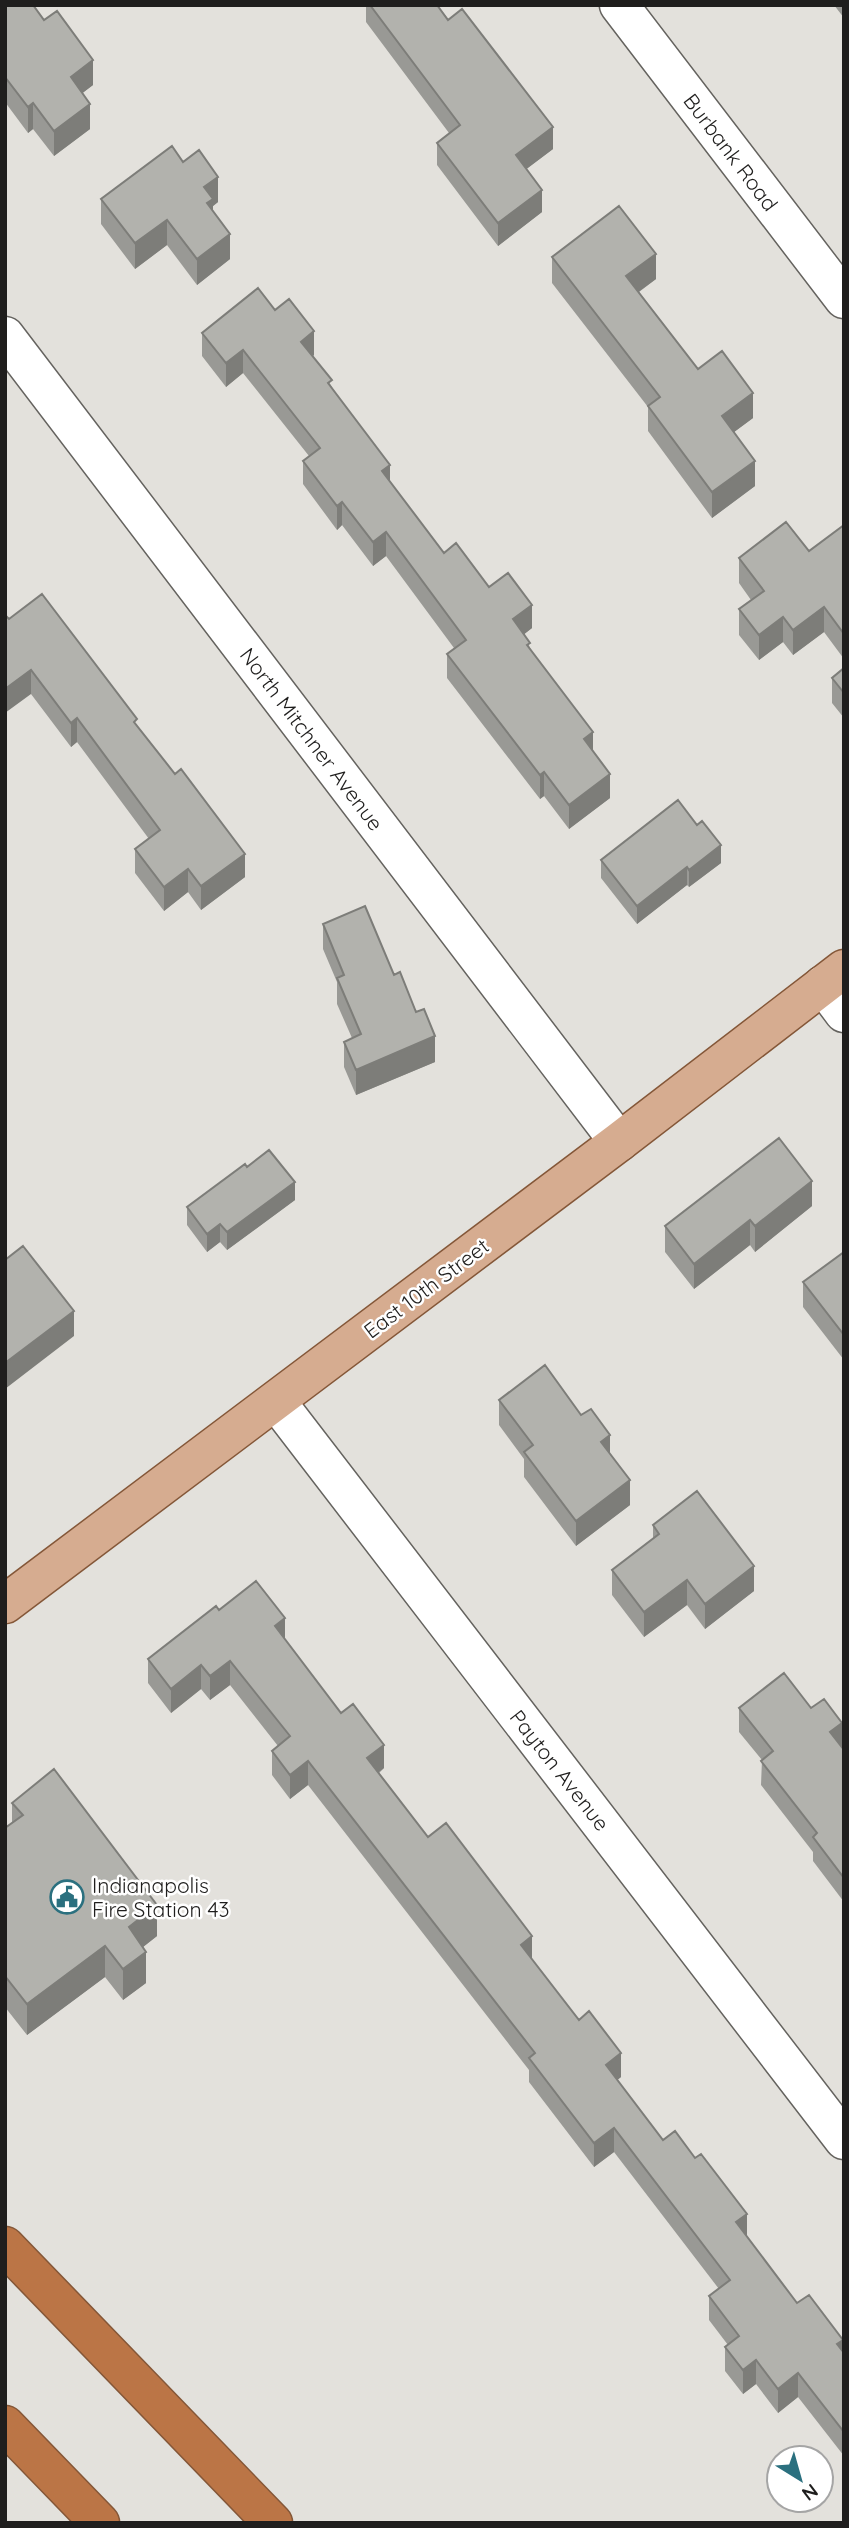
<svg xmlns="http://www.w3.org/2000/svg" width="849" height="2528" font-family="Quicksand,sans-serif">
  <rect width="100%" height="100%" fill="#e3e1dc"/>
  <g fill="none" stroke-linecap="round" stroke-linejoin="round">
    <defs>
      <path id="minor" d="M619,5L844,299
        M5,336L619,1142
        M823,985L844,1013
        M276,1401L844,2140"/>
      <path id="major" d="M5,1604L619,1142L844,969"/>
      <path id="highway" d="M5,2246L273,2523
        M5,2425L100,2523"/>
    </defs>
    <use href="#minor" stroke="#65635f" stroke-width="41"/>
    <use href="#major" stroke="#845738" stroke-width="41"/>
    <use href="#highway" stroke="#845738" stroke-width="41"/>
    <use href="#minor" stroke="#fff" stroke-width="38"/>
    <use href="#major" stroke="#d6ac90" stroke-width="38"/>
    <use href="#highway" stroke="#bb7546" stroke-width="38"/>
  </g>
  <path fill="#999995" d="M5,5L93,85L82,93L90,129L54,156L33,129L28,133L5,102Z
    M366,5H437L553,149L526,169L542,212L498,246L437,165V143L449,133L366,22Z
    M834,5H844V18Z
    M183,162L218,202L213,206V210L230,259L197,285L167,245L135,269L101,224V199Z
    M552,257L656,279L639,292L698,369L753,418L734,432L755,486L712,518L648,431V407L552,283Z
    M275,310L314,355L313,356L390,482L444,553L489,587L532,628L524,634L530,648L593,751L610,798L569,829L544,796L540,799L447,678V654L454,648L386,556L373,566L342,525L337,530L303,484V461L309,456L243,373L226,387L202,356V333Z
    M844,525V659L824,632L793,655L783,642L759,660L739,635V609L751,600L739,583V558L809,551Z
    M9,619L137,726L245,877L201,910L188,892L164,911L135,873V849L149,839L77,742L71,747L31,694Z
    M844,668V718L832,703V678Z
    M601,860L721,863L689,887L687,885L637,924L601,878Z
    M323,924L394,975L416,1012L435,1062L356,1095L344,1067V1042L352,1038L337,1004V982L323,949Z
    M247,1167L295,1200L227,1250L220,1242L207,1252L187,1225V1207Z
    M812,1206L755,1252L750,1245L694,1289L665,1252V1226Z
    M844,1252V1360L803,1307V1282Z
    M499,1400L610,1454L630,1505L576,1546L524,1477V1459L499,1425Z
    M653,1525L754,1591L705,1629L687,1605L644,1637L612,1595V1570L653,1539Z
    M219,1610L285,1640L384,1768L379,1773L428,1837L532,1960L621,2077L617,2080L663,2140L747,2237L797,2303L844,2353V2456L798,2397L778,2413L756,2384L743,2394L725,2371V2347L728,2345L709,2320V2296L719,2289L614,2152L594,2167L529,2082V2070L308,1785L290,1799L272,1775V1751L278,1746L230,1685L210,1700L201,1689L171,1713L148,1683V1659Z
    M739,1708L842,1747L844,1750V1902L813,1861V1852L761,1785L762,1760L739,1732Z
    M12,1803L157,1936L143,1947L146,1983L123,2000L105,1977L27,2035L5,2007V1828L12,1823Z"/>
  <path fill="#7d7d79" d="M93,60V85L71,102V77Z
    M33,103V129L28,133V107Z
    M90,104V129L54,156V131Z
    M553,127V149L516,177V155Z
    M218,177V202L213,206V224L204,187Z
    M542,190V212L498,246V223Z
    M167,220V245L135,269V243Z
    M230,234V259L197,285V259Z
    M656,254V279L626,301V276Z
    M314,331V355L301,365V342Z
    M243,350V373L226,387V363Z
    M753,393V418L722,441V416Z
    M755,461V486L712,518V492Z
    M390,465V489L382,471Z
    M342,502V525L337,530V506Z
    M386,532V556L373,566V542Z
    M532,605V628L513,643V619Z
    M824,607V632L793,655V630Z
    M783,617V642L759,660V635Z
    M31,670V694L5,713V689Z
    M77,718V742L71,747V723Z
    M593,732V755L584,739Z
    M544,772V796L540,799V775Z
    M610,774V798L569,829V805Z
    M721,845V863L689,887V870Z
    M245,854V877L201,910V886Z
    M687,867V885L637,924V906Z
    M188,869V892L164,911V887Z
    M435,1036V1062L356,1095V1070Z
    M812,1181V1206L755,1252V1226Z
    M295,1182V1200L227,1250V1232Z
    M750,1220V1245L694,1289V1264Z
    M220,1224V1242L207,1252V1234Z
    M74,1311V1336L5,1389V1363Z
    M610,1435V1460L601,1442Z
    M630,1480V1505L576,1546V1521Z
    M754,1566V1591L705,1629V1604Z
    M687,1580V1605L644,1637V1612Z
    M285,1618V1642L275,1626Z
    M230,1661V1685L210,1700V1676Z
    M201,1665V1689L171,1713V1689Z
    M842,1723V1747L830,1732Z
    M384,1745V1768L367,1781V1758Z
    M308,1761V1785L290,1799V1775Z
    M157,1905V1936L129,1958V1927Z
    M532,1936V1960L521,1969V1945Z
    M105,1946V1977L27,2035V2004Z
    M146,1952V1983L123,2000V1969Z
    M621,2053V2077L606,2089V2065Z
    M614,2128V2152L594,2167V2143Z
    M747,2214V2238L736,2222Z
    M843,2340V2364L837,2344Z
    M756,2360V2384L743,2394V2370Z
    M798,2373V2397L778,2413V2389Z"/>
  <path fill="#b2b2ad" stroke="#7d7d79" stroke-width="2" d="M5,5H33L44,20L57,11L93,60L71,77L90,104L54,131L33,103L28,107L5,77Z
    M370,5H437L448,20L462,9L553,127L516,155L542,190L498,223L437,143L460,125Z
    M172,146L183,162L199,150L218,177L204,187L213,199L207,203L230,234L197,259L167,220L135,243L101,199Z
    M619,206L656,254L626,276L698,369L722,351L753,393L722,416L755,461L712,492L648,406L660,397L552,257Z
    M258,288L275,310L289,299L314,331L301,342L332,380L328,383L390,465L382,471L444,553L456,543L489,587L508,573L532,605L513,619L530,643L527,645L593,732L584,739L610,774L569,805L544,772L540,775L447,654L466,640L386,532L373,542L342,502L337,506L303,461L320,448L243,350L226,363L202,333Z
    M786,522L809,551L844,525V634L824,607L793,630L783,617L759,635L739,609L764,591L739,558Z
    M42,594L137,719L134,722L175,774L181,769L245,854L201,886L188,869L164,887L135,849L160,830L77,718L71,723L31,670L5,689V615L9,619Z
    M844,668V693L832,678Z
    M678,800L697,825L702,821L721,845L689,870L687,867L637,906L601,860Z
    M365,906L394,975L400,972L416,1012L424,1009L435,1036L356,1070L344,1042L361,1034L337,978L344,975L323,924Z
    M779,1138L812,1181L755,1226L750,1220L694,1264L665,1226Z
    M269,1150L295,1182L227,1232L220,1224L207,1234L187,1207L245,1164L247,1167Z
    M23,1246L74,1311L5,1363V1260Z
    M844,1252V1335L803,1282Z
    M545,1365L581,1415L591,1409L610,1435L601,1442L630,1480L576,1521L524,1452L533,1445L499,1400Z
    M697,1491L754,1566L705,1604L687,1580L644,1612L612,1570L659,1534L653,1525Z
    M256,1581L285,1618L275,1626L341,1713L353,1704L384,1745L367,1758L428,1837L446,1823L532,1936L521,1945L579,2020L589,2011L621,2053L606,2065L663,2140L675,2131L695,2158L701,2154L747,2214L736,2222L797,2303L809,2295L843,2340L837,2344L844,2353V2432L798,2373L778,2389L756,2360L743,2370L725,2347L739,2336L709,2296L730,2280L614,2128L594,2143L529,2058L535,2053L308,1761L290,1775L272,1751L290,1736L230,1661L210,1676L201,1665L171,1689L148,1659L216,1606L219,1610Z
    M784,1673L811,1708L824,1699L842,1723L830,1732L844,1750V1878L813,1837L817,1833L761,1761L773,1751L739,1708Z
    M54,1769L157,1905L129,1927L146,1952L123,1969L105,1946L27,2004L5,1976V1828L23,1815L12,1803Z"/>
  <defs>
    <symbol id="civic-ring" viewBox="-11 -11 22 22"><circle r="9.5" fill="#fff" stroke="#2b707f" stroke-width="1.5"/><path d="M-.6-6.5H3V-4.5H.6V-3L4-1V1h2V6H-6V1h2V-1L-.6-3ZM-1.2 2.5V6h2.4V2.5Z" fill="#2b707f"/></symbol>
  </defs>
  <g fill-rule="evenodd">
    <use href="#civic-ring" x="48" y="1878" width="38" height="38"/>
  </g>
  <g text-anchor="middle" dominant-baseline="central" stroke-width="5" stroke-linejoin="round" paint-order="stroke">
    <g font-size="21" fill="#1f1e1d" stroke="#fff">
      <text transform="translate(731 152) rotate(53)">Burbank Road</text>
      <text transform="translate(312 739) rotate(53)">North Mitchner Avenue</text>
      <text transform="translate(426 1288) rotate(-37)">East 10th Street</text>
      <text transform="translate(560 1770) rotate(52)">Payton Avenue</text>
    </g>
    <g font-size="21" fill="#1f1e1d" stroke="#fff" text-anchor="start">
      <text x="92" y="1885">Indianapolis<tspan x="92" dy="24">Fire Station 43</tspan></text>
    </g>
  </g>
  <rect width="849" height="2528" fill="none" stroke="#1f1e1d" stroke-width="14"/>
  <g transform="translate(800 2479) rotate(143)"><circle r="33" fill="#ffffff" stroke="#a5a5a5" stroke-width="2"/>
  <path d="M0-5L12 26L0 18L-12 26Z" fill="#2b707f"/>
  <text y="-10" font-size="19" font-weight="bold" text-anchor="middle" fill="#1f1e1d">N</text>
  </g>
</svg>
